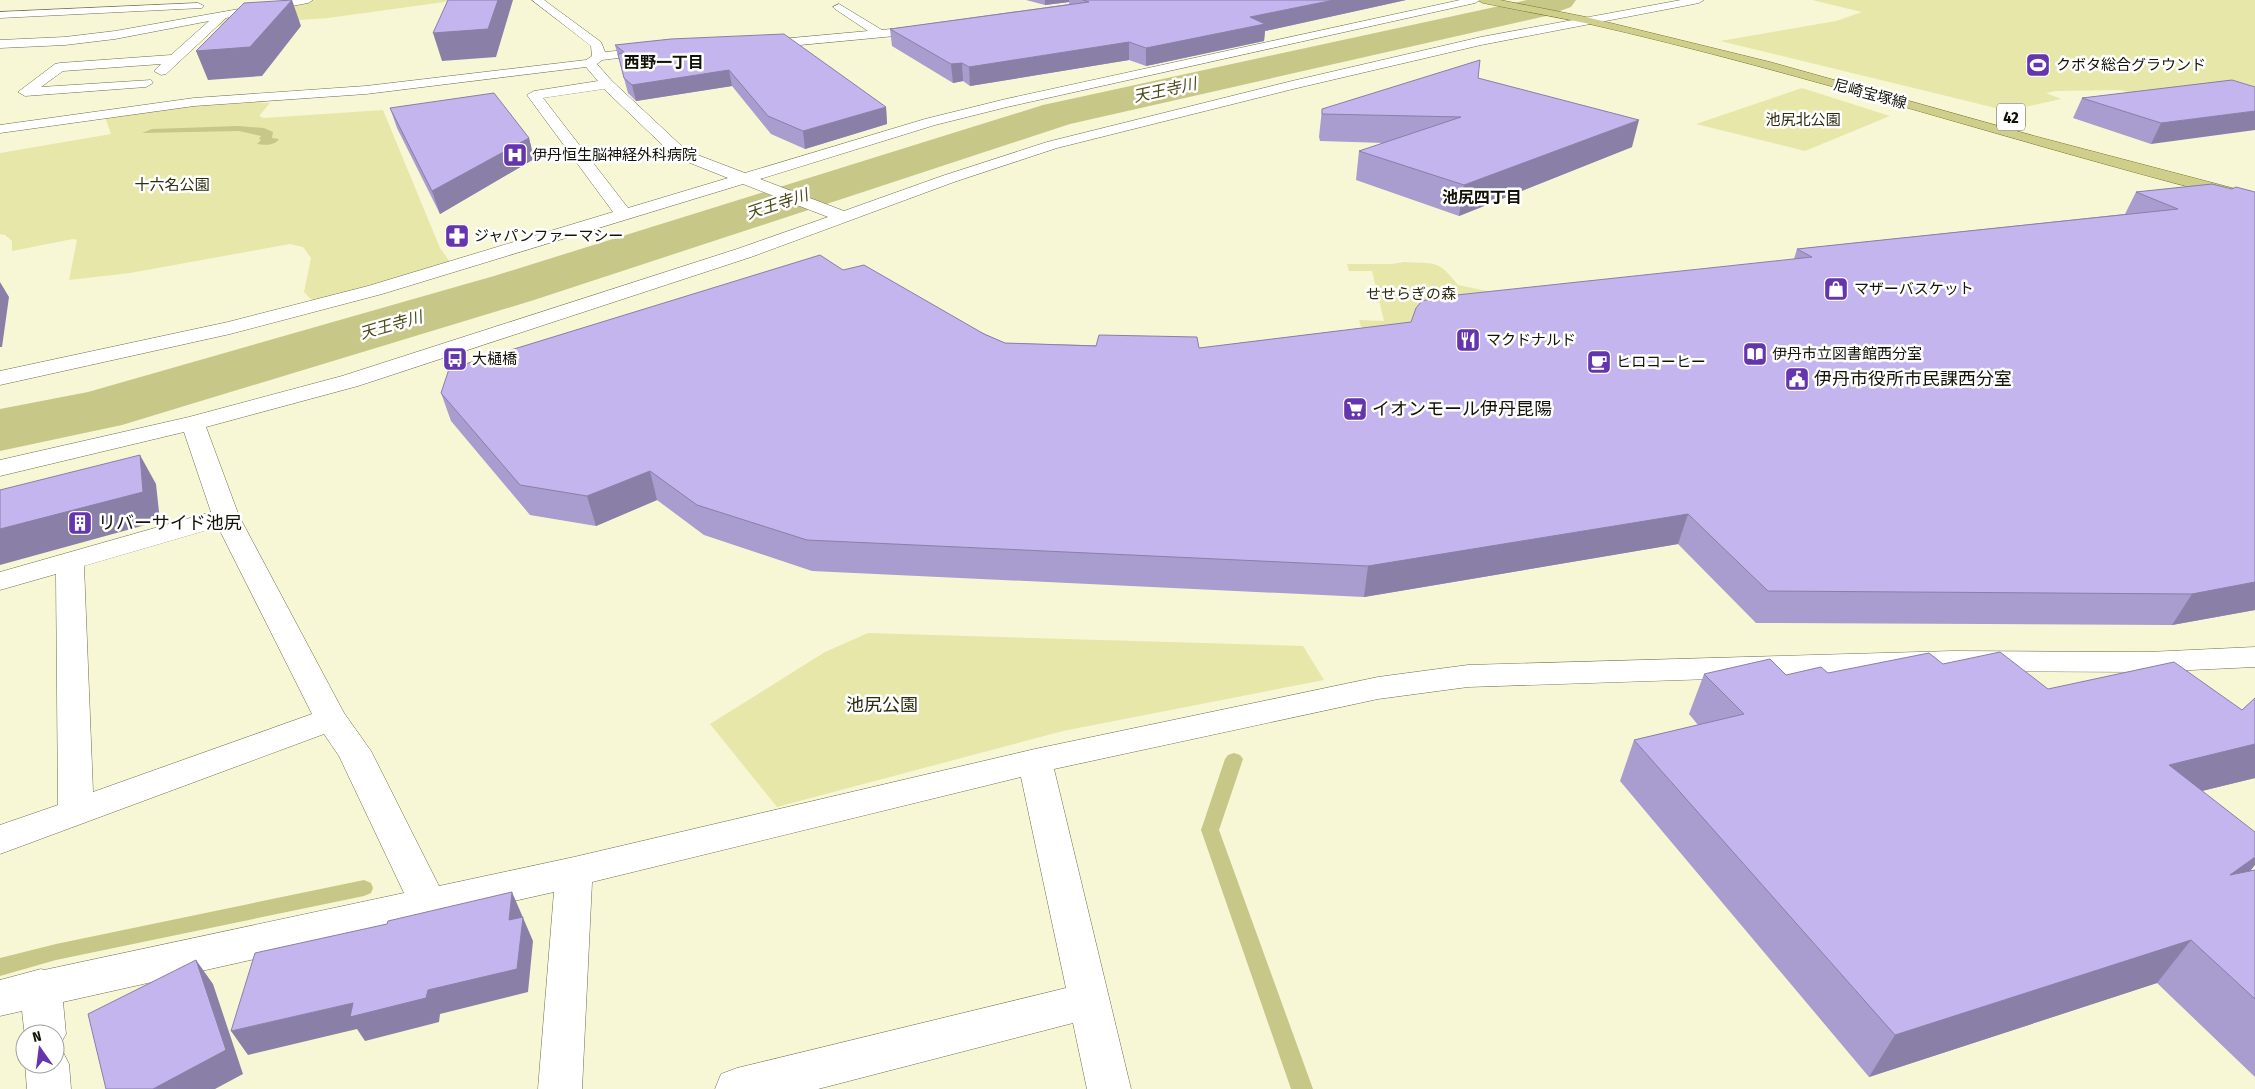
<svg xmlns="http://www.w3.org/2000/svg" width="2255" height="1089" font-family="'Fira Sans Condensed','Noto Sans JP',sans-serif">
  <rect width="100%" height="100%" fill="#f7f7d6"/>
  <path fill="#e7e7aa" d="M316,0H459L328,18L216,26L225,16Z
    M1812,0H2255V100L2141,95L2120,90L2056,91L2046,93L2061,99L2008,111L1720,41L1836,21L1862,12Z
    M1802,88L1890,116L1805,151L1696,124Z
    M260,101L261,103H270L259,116L264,118L383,110L440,248L451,263L314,302L304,292L311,258L303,247L290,244L130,273L69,280L77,240L73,239L12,251V241L5,235L0,234V153L111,134L105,117L180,105Z
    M1404,262C1435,264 1438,259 1458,285L1492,292L1413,328L1361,327L1359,320L1384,321L1372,271H1349L1347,264H1392Z
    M868,633L1303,646L1324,680L1063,731L777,807L710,724L825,652Z"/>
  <path fill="#c7c788" d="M238,126L264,128L273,132L272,138L279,139C275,146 264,145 257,144L261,140L259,139L261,136L239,131L142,133L152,129Z"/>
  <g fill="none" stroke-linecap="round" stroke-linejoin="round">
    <path fill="#c7c788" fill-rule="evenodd" d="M1234,753L1240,755L1243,759L1219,830L1313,1089H1291L1201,830L1225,759L1228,755Z
      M364,880L371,883L373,888L371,893L364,896L56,960L0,976V958L56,944Z"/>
    <path fill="#c7c788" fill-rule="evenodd" d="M1527,0H1576L1571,7L1546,16L1070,124L534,300L122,425L0,451V409L88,392L494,276L1043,105Z"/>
    <defs>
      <path id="minor" d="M290,0H313L308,3L226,18L166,74L161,75L154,71L161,64L63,71L41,87L151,80L153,83L146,87L25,96L18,92L55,64L60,63L171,55L209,21L115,39L65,45L0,48V40L65,37L115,31Z
        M532,0H544L601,42L605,52L659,47L661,50L659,53L602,60L597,64L612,81L687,151L745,173L925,119L1006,99L1460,0H1480L1475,3L1007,107L935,125L760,179L844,211L942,176L1047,142L1292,81L1481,37L1681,0H1704L1699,3L1481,45L1293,89L1057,148L954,182L751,257L358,386L206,427L239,516L344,713L371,751L439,886L574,857L1035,749L1378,677L1468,665L1953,651L2148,652L2255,647V667L2148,672L1953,671L1468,687L1378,699L1054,769L1131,1089H1087L1073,1023L818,1089H715L721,1074L737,1068L1066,988L1021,777L592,882L582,1089H538L554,892L63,1002L66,1034L58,1048L62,1050L69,1064L71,1089H27L25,1064H55V1034H25V1037L22,1011L0,1016V980L41,969L44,970L404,893L339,756L324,734L0,854V825L58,805L56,574L0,590V572L211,512L184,432L0,476V460L189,417L342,376L737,249L828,217L743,184L382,294L230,334L0,385V371L228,322L368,286L613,212L527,95L534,91L598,81L586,67L366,94L194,106L0,133V125L194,98L366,86L586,60L592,56L591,46ZM604,89L675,157L728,178L628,208L543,98ZM218,527L312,714L93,792L84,566Z
        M198,3L204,6L202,8L0,18V12Z
        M839,4L882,30L927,25L933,29L927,33L758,49L752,45L758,41L868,31L835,9L833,7Z"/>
      <path id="major" d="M1478,0H1500L1586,17L1770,62L2038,137L2255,194V204C2031,148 1811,74 1585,23C1551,16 1517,10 1483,3Z"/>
    </defs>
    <use href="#minor" stroke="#6d6d4f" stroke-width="1"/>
    <use href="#major" stroke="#79772b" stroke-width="1"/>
    <use href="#minor" fill="#fff" fill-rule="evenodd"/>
    <use href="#major" fill="#d0ce8b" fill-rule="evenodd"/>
  </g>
  <path fill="#a99cce" d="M1026,0H1406L1265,31L1264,41L1146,66L1129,60L970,86L963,81L953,83L892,46L890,29L1069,4V2L1045,5Z
    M671,39L886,107L887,124L805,149L771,134L732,86L636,101L628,93L615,45Z
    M1478,78L1632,147L1459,216L1356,180L1359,151L1384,143L1320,141L1319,137L1322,109Z
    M2232,80L2151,144L2073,118L2082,98Z
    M390,108L529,138L534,159L440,214L397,128Z
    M2212,184L2255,610L2172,625L1756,623L1678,544L1364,597L812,571L704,535L657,500L596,526L530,515L451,421L441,393L843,270L1005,343L1199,348L1411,322L1794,259L1797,249L2125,214L2136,192Z
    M1943,664L2048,689L2242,710L2255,698V778L2202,791L2251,871L2255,870V1077L2157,983L1869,1077L1620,781L1634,740L1698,725L1689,714L1704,674L1786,675L1828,673Z"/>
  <path fill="#897fa7" d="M292,0L301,26L262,76L208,80L196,51Z
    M498,0H513L496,57L442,61L433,33Z
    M1045,0H1069V2L1045,5Z
    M1334,0H1406L1265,31L1264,41L1146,66V48L1250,17Z
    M1129,42V60L970,86L969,67Z
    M962,63L963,81L953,83L951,64Z
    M729,70L732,86L636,101L632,85Z
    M886,107L887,124L805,149L803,131Z
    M2255,111V130L2151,144L2161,123Z
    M1639,120L1632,147L1459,216L1464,185Z
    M529,138L534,159L440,214L432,191Z
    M0,282L9,297L2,347H0Z
    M140,455L156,484L160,521L0,565V529Z
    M650,471L657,500L596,526L587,496Z
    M1688,514L1678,544L1364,597L1368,566Z
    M2255,582V610L2172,625L2192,594Z
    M2255,744V778L2140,806L2169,765Z
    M2255,857V865L2237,887L2230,875Z
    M512,892L533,941L528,992L440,1014L439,1022L365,1041L357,1029L248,1055L231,1031L353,1003L428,990L509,920Z
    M2191,940L2157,983L1869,1077L1895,1035Z
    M196,960L213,984L243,1074L215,1089H153Z"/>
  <path fill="#c4b5ef" stroke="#897fa7" d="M292,0L250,47L196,51L244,3Z
    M448,0H498L488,29L433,33Z
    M1083,0H1334L1250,17L1265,24L1146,48L1129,42L969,67L962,63L951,64L890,29L1089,2Z
    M784,34L886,107L803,131L768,116L729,70L632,85L624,78L618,54L625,53L615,45L671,39Z
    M1480,60L1478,78L1639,120L1464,185L1359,151L1461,117L1322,114V109Z
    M2232,80L2255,87V111L2161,123L2082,98Z
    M494,93L529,138L432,191L390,108Z
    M2212,184L2232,189L2236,187L2255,192V582L2192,594L1768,591L1688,514L1368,566L807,540L697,505L650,471L587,496L520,485L441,393L449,369L820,255L843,270L864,265L984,334L1005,343L1096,346L1099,335L1197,337L1199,348L1411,322L1416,308L1422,301L1438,297L1812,257L1797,249L2178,209L2136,192Z
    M140,455L143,492L0,529V490Z
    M2000,652L2048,689L2174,662L2242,710L2255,698V744L2169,765L2255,832V857L2230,875L2255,870V999L2191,940L1895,1035L1634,740L1744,714L1704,674L1770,659L1786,675L1821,667L1828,673L1929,653L1943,664Z
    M512,892L509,920L523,917L517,969L428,990L426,998L350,1017L353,1003L231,1031L255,953L387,924L388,921Z
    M196,960L226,1050L153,1089H106L88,1014Z"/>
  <defs>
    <symbol id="stadium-square" viewBox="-11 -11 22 22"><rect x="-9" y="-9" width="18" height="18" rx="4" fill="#6435ad" stroke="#fff"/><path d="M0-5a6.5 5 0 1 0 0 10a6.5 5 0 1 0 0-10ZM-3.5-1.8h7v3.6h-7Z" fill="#fff"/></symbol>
    <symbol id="hospital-square" viewBox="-11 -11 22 22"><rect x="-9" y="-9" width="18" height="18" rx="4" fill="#6435ad" stroke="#fff"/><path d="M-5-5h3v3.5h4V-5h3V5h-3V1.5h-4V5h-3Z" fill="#fff"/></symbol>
    <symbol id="pharmacy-square" viewBox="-11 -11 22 22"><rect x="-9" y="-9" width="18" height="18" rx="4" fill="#6435ad" stroke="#fff"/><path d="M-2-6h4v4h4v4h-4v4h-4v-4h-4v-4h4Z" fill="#fff"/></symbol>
    <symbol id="shop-square" viewBox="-11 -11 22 22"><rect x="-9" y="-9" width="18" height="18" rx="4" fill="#6435ad" stroke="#fff"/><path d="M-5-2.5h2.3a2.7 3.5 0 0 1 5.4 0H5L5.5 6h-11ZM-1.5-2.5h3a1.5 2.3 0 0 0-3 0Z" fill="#fff"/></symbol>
    <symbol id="restaurant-square" viewBox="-11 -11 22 22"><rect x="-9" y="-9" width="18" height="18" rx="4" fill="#6435ad" stroke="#fff"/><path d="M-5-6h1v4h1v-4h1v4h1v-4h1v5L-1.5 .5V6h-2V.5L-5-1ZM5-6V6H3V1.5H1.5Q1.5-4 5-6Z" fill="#fff"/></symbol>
    <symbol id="library-square" viewBox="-11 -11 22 22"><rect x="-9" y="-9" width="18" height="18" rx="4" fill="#6435ad" stroke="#fff"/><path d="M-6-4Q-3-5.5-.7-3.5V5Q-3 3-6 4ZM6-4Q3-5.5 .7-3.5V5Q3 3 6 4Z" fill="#fff"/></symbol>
    <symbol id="bus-square" viewBox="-11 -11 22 22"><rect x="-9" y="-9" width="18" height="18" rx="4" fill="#6435ad" stroke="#fff"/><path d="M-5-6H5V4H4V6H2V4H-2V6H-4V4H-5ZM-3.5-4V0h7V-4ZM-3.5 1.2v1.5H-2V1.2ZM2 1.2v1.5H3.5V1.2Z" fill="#fff"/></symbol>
    <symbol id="cafe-square" viewBox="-11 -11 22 22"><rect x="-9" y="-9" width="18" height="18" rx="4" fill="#6435ad" stroke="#fff"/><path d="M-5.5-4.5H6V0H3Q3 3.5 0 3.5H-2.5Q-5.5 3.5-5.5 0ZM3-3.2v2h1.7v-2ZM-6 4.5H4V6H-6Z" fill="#fff"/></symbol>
    <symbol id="civic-square" viewBox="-11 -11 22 22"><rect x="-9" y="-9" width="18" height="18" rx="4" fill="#6435ad" stroke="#fff"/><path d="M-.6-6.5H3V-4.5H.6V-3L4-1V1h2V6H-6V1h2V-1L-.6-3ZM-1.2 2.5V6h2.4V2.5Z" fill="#fff"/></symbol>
    <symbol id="supermarket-square" viewBox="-11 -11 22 22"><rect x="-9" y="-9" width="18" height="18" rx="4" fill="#6435ad" stroke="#fff"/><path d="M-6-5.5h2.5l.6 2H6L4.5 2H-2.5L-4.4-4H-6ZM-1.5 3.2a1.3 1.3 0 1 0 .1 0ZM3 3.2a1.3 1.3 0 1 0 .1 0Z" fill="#fff"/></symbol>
    <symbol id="building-square" viewBox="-11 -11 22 22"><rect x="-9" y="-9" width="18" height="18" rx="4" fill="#6435ad" stroke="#fff"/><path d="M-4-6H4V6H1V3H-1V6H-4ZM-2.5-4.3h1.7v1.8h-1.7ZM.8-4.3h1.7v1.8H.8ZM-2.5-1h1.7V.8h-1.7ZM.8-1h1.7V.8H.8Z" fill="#fff"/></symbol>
  </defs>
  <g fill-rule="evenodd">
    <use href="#stadium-square" x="2024" y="51" width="28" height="28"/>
    <use href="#hospital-square" x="501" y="141" width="28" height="28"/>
    <use href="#pharmacy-square" x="443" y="222" width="28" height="28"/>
    <use href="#shop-square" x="1822" y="275" width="28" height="28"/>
    <use href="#restaurant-square" x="1454" y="326" width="28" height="28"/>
    <use href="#library-square" x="1741" y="340" width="28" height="28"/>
    <use href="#bus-square" x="441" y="345" width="28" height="28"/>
    <use href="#cafe-square" x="1585" y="348" width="28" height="28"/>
    <use href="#civic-square" x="1783" y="365" width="28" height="28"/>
    <use href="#supermarket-square" x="1341" y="395" width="28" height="28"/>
    <use href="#building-square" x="66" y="509" width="28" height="28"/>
  </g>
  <g text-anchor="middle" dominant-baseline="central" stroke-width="5" stroke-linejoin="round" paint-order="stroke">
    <g font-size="15" fill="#121207" stroke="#fff" text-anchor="start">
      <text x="2056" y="65">クボタ総合グラウンド</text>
      <text x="532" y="155">伊丹恒生脳神経外科病院</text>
      <text x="474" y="236">ジャパンファーマシー</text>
      <text x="1854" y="289">マザーバスケット</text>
      <text x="1486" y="340">マクドナルド</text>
      <text x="1772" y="354">伊丹市立図書館西分室</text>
      <text x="472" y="359">大樋橋</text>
      <text x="1616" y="362">ヒロコーヒー</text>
    </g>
    <g font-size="15" fill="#121207" stroke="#fff">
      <text transform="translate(1870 94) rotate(15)">尼崎宝塚線</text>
    </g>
    <g font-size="15" fill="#2d2c10" stroke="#fff">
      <text x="1803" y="120">池尻北公園</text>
      <text x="172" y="185">十六名公園</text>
      <text x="1411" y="294">せせらぎの森</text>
    </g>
    <g font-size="16" font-weight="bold" fill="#121207" stroke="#fff">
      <text x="664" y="62">西野一丁目</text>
      <text x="1482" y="197">池尻四丁目</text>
    </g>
    <g font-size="16" font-style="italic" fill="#4b4a1a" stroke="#fff">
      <text transform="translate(1165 90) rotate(-12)">天王寺川</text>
      <text transform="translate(777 204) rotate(-18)">天王寺川</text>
      <text transform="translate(391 325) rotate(-16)">天王寺川</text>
    </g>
    <rect fill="#fff" stroke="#595951" stroke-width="1" x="1997" y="103.5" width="28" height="27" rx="4"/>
    <g font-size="16" font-weight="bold" fill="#121207">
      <text x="2011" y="117">42</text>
    </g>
    <g font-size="18" fill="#121207" stroke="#fff" text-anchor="start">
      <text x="1814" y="379">伊丹市役所市民課西分室</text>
      <text x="1372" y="409">イオンモール伊丹昆陽</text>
      <text x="98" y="523">リバーサイド池尻</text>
    </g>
    <g font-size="18" fill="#2d2c10" stroke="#fff">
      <text x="882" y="705">池尻公園</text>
    </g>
  </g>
  <g transform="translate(40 1049) rotate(346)"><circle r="24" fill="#ffffff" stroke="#a0a09c"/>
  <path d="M0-4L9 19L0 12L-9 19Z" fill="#6435ad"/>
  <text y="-8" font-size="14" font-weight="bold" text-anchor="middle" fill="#121207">N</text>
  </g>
</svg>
